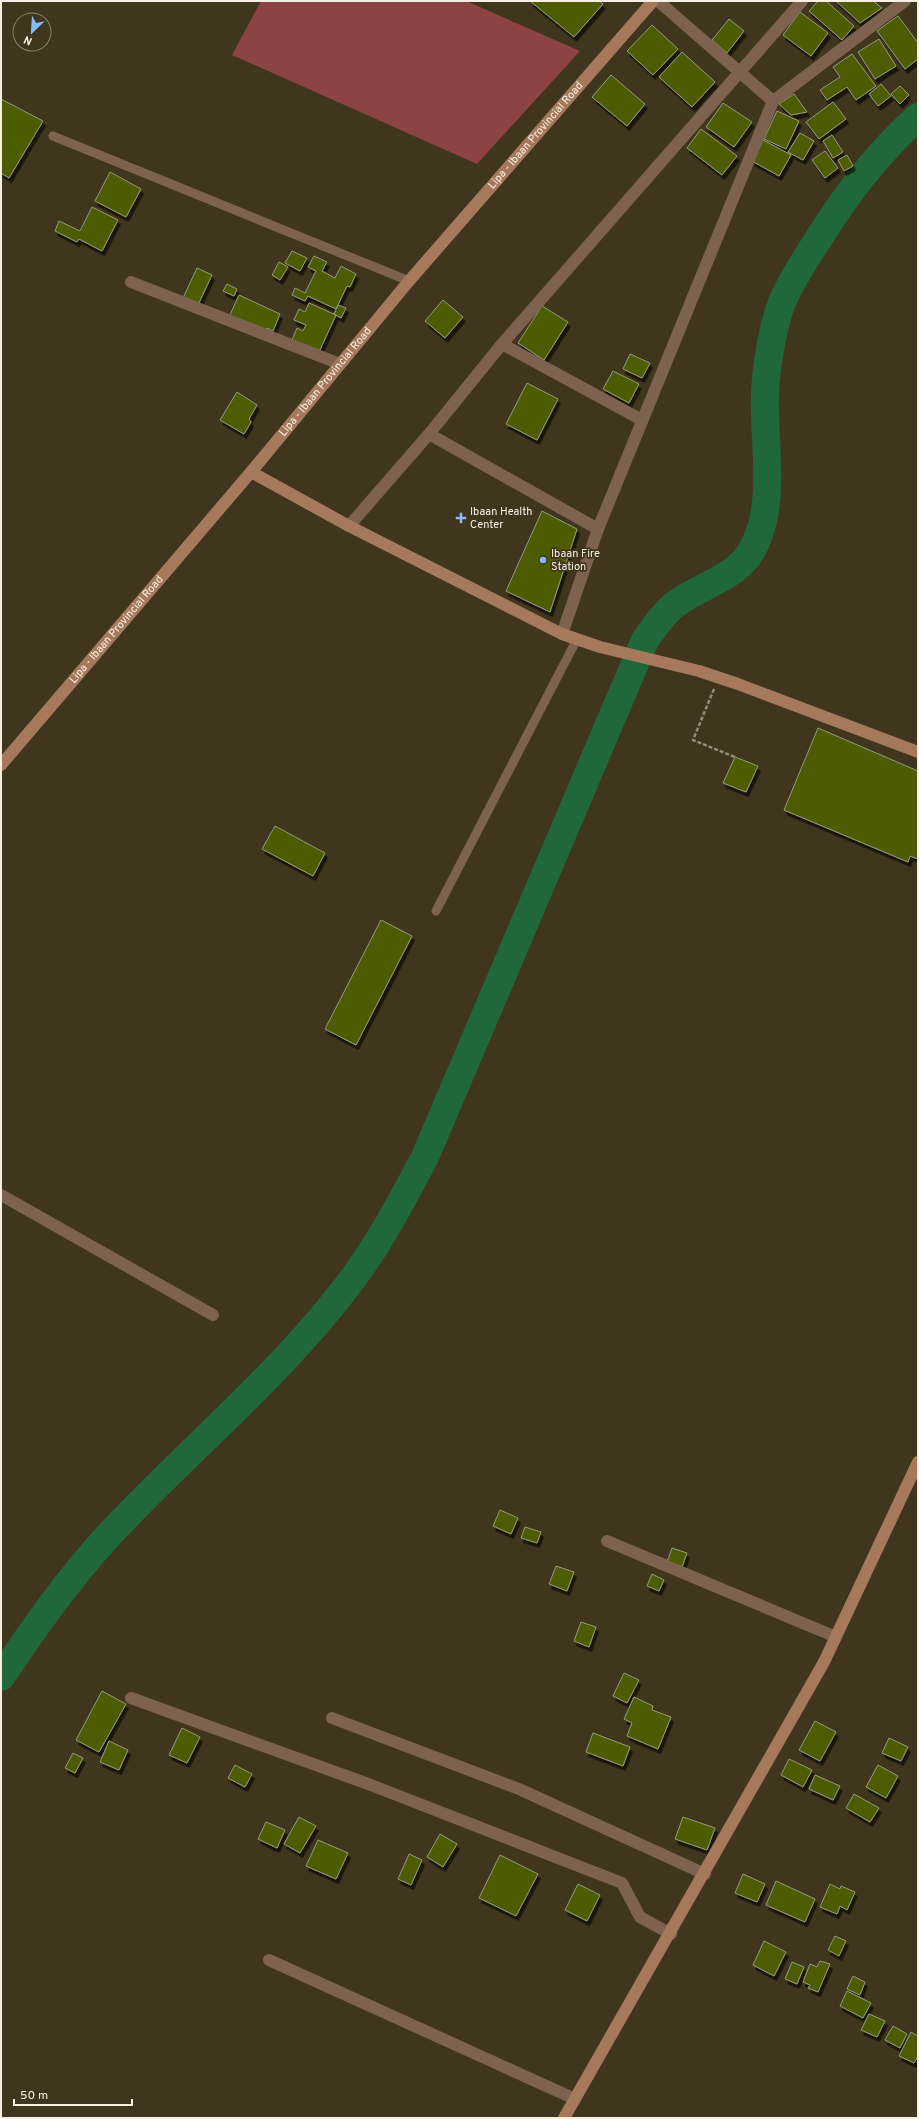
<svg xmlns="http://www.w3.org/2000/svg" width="919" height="2119" font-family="Overpass,sans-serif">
  <defs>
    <filter id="shadow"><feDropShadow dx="2.5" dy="4.5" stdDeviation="0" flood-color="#0009"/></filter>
  </defs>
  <rect width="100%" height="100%" fill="#40351d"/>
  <path fill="#8c4344" d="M261,1H466L580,51L477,164L232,55Z"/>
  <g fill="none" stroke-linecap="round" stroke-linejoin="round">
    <path stroke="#20683a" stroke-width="28" d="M1,1677C34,1628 67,1581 107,1537C188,1450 283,1373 354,1277C382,1239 403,1198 425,1157L645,640C654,628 662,615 673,606C701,583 741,579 756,542C776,496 763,442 765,393C766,368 773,323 783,300C792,279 806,258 819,238C847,193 878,152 918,117"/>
  </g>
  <path fill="#4e5b04" stroke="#949b7f" filter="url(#shadow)" d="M530,1H599L603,4L574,37Z
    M818,1H826L854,26L842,40L809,11Z
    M836,1H873L882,8L860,23Z
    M800,12L828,33L811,56L783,35Z
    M898,16L918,43V59L905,69L877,31Z
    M729,19L744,31L727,53L712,40Z
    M652,25L678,49L653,75L627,51Z
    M879,39L896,66L875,79L858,52Z
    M682,52L715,82L692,107L659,77Z
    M852,54L876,86L856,100L847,87L827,100L820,90L840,77L833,67Z
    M611,75L645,104L627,126L592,97Z
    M881,84L891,96L878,106L869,94Z
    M900,86L909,95L900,104L891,94Z
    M794,94L807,112L791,115L779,104Z
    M1,99L43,121L9,178L1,173Z
    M833,102L846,119L819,139L806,122Z
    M723,103L752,122L734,147L706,127Z
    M777,111L799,121L786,149L764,139Z
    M701,129L737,156L722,175L687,148Z
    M800,133L814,141L803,160L788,152Z
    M832,135L843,152L833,158L823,141Z
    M763,140L791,155L779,176L752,161Z
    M825,151L838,168L825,178L812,160Z
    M847,155L853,166L844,171L838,160Z
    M110,172L141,189L126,217L95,201Z
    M92,207L118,220L102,251L79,239L77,242L55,231L59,221L80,231Z
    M292,251L307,258L300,271L285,263Z
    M314,256L327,262L322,271L335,278L341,266L356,274L350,287L347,286L336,309L308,296L305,301L292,295L295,288L305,293L316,271L308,267Z
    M279,262L288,267L280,280L272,275Z
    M197,268L212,275L197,307L182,300Z
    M227,284L237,289L234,296L223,291Z
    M239,295L280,314L273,331L267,328L265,333L229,317Z
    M443,300L463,317L445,338L425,321Z
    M309,303L336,315L319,352L292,340L297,328L303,331L306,325L294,320L299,309L305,312Z
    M338,305L346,308L341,318L334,314Z
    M542,306L568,322L544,360L518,343Z
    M630,354L650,363L642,378L623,369Z
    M613,371L639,384L629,403L603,389Z
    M527,383L558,399L537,440L506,424Z
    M237,392L257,405L249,419L251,422L244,434L220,420Z
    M542,511L577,529L550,612L506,591Z
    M818,728L918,771V859L910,856L908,862L784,810Z
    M735,757L758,766L746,792L723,783Z
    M275,826L325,853L313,876L262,849Z
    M381,920L412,936L356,1045L325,1029Z
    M500,1510L518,1518L511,1534L493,1526Z
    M525,1527L541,1532L537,1543L521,1538Z
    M672,1548L687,1553L681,1570L666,1565Z
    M556,1566L574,1572L567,1591L549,1584Z
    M652,1574L664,1580L659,1591L647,1586Z
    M581,1622L596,1627L589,1647L574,1641Z
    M624,1673L639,1680L627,1703L613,1696Z
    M102,1691L126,1704L99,1752L76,1740Z
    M634,1697L653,1706L652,1710L671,1717L658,1749L627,1736L632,1723L624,1719Z
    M815,1721L836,1732L820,1761L799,1750Z
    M182,1728L200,1737L187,1763L169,1755Z
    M593,1733L630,1747L623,1766L586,1752Z
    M889,1738L908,1747L901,1761L882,1753Z
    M109,1741L128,1750L119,1770L100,1762Z
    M73,1753L83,1758L75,1773L65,1768Z
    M789,1759L812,1770L803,1787L781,1775Z
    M235,1765L252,1774L245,1787L228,1778Z
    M878,1765L898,1776L886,1798L866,1787Z
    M815,1775L840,1786L833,1800L809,1789Z
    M854,1794L879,1808L870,1822L846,1808Z
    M299,1817L316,1826L300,1853L284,1844Z
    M683,1817L715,1828L707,1850L675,1839Z
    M266,1822L285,1830L277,1848L258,1839Z
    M440,1834L457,1844L443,1867L427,1857Z
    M318,1840L348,1853L336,1879L306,1866Z
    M409,1854L422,1860L411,1885L398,1879Z
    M500,1855L538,1874L516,1916L479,1898Z
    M743,1874L765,1884L757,1902L735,1893Z
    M776,1881L815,1899L805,1922L766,1905Z
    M578,1884L600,1895L587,1921L565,1910Z
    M830,1884L840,1889L841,1886L855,1892L847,1910L840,1906L837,1914L820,1907Z
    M835,1936L846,1941L839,1956L828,1950Z
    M764,1941L786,1952L774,1976L753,1965Z
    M820,1961L830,1964L818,1992L808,1988L810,1985L803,1982L810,1964L817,1967Z
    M792,1962L804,1967L797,1984L785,1979Z
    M853,1976L865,1982L860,1995L847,1989Z
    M847,1991L871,2003L863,2018L840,2006Z
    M869,2014L885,2021L877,2037L861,2030Z
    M893,2026L907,2034L900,2048L885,2040Z
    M911,2032L918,2036V2056L914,2063L899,2056Z"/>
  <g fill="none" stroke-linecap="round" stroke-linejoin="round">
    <path stroke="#958c79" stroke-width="2.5" stroke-dasharray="4 2" stroke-linecap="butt" d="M714,689L693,740L735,757"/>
    <path stroke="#7e6250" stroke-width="9" d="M53,136L409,281
      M436,911L577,639"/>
    <path stroke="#7e6250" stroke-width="12" d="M658,1L773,101
      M131,282L340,364
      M502,344L642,420
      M429,434L598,529
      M349,526L429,434L502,344L802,1
      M562,634L598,529L773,101L905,1
      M1,1195L213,1315
      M607,1541L836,1637
      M131,1698L371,1785L622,1883L640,1917L671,1934
      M332,1718L519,1789L705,1874
      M269,1960L575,2099"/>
    <g stroke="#a6795c" stroke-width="12">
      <path d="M251,472L349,526L562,634L600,647L699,671L738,684L918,752"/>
      <path id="s1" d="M1,765L251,472L409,281L653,1"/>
      <path d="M564,2118L824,1662L918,1462"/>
    </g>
  </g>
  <g fill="#81bdfa" stroke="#40351d" stroke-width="1.5">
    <path d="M459 512h4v4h4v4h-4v4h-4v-4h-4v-4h4z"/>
    <circle cx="543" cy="560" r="4"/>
  </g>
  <g text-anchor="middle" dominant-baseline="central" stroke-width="3.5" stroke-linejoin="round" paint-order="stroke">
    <g font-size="11" fill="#f8f1e3" stroke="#40351d">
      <text stroke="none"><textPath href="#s1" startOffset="826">Lipa - Ibaan Provincial Road</textPath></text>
      <text stroke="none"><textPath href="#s1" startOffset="502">Lipa - Ibaan Provincial Road</textPath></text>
      <text stroke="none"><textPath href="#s1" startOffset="178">Lipa - Ibaan Provincial Road</textPath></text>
    </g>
    <g font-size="11" fill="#f8f1e3" stroke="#40351d" text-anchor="start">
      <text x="470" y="512">Ibaan Health<tspan x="470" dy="13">Center</tspan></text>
      <text x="551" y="554">Ibaan Fire<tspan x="551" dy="13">Station</tspan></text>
    </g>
  </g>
  <rect width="919" height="2119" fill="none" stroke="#f8f1e3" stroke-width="4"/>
  <g transform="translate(32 32) rotate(205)"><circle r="19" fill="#40351d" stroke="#8a806c"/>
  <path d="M0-3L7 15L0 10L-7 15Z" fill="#81bdfa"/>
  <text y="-6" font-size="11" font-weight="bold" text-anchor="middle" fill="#f8f1e3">N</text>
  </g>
  <path d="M14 2099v6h118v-6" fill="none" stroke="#f8f1e3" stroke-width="2"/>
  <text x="20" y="2099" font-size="12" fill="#f8f1e3" stroke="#40351d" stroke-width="3" paint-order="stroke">50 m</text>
</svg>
